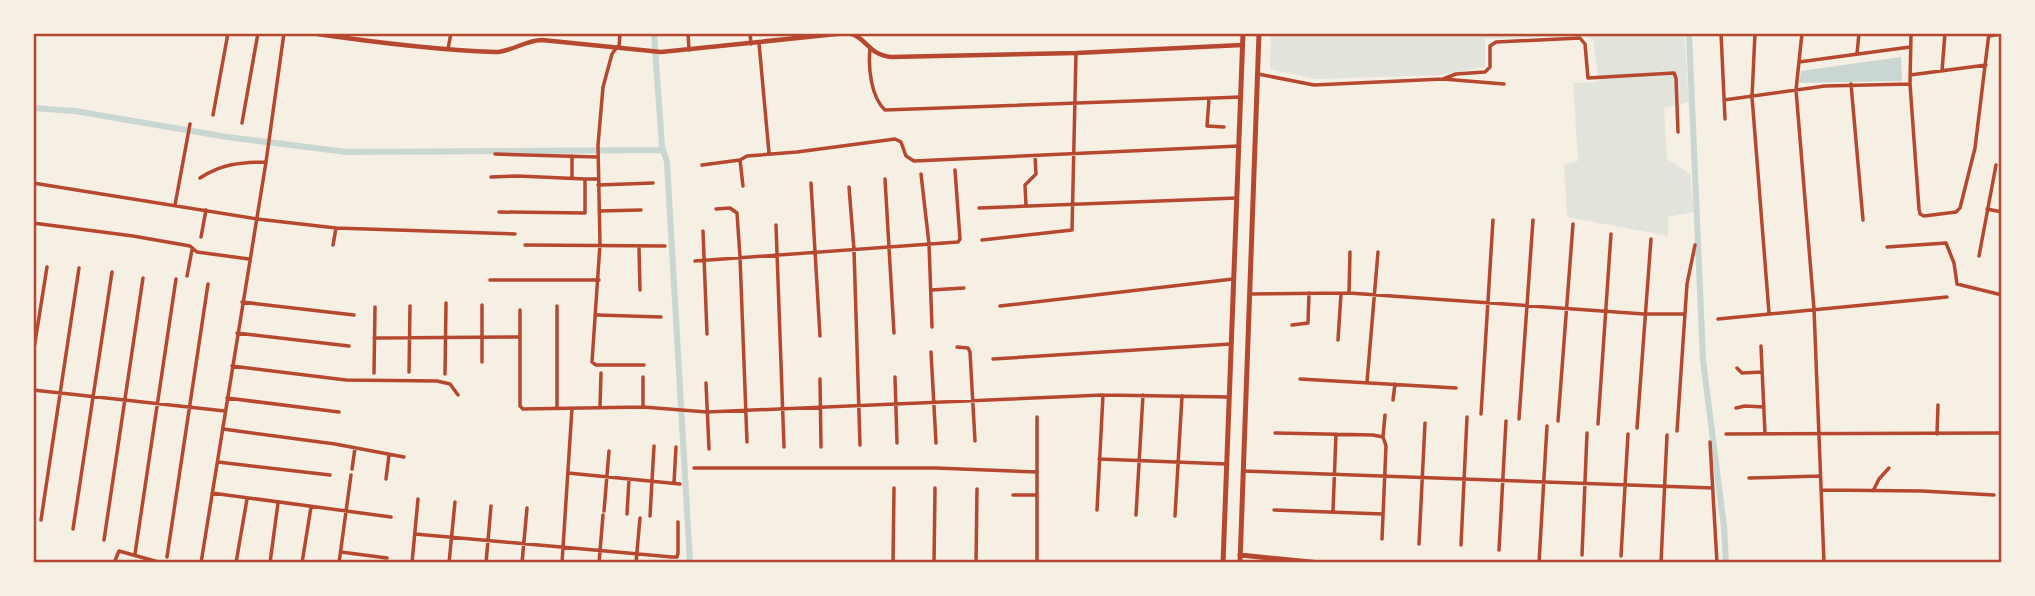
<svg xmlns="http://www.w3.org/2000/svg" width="2035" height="596" font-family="'Nunito Sans',sans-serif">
  <rect width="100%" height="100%" fill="#f6efe4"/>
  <path fill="#e2e4dc" d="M1271,33H1684L1689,102L1664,108L1667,159L1690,174L1694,212L1668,217V236L1567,217L1564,164L1578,161L1573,83L1599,82L1593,39L1581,36L1485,39V67L1442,75L1316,79L1270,69Z"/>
  <path fill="#c9d6d2" d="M1901,57L1902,81L1799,83L1801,71Z"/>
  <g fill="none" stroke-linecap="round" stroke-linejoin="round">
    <path stroke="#c9d6d2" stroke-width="6" d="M654,33L662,147L667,162L690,563
      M1689,33L1703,360L1724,527L1726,563
      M33,108L75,111L227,137L347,152L663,150"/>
    <path stroke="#b5482f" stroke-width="3.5" d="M688,33L689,50
      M750,33L751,44
      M1721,33L1725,119
      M1755,33L1752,97L1769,313
      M1802,33L1796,90L1814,309L1824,563
      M1911,33L1910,84L1919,209L1920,214L1924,216L1956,212L1960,208L1975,148L1989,33
      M1989,36L2002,34
      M759,43L769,153
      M617,47L612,54L603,87L598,145L600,244L592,362L596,365H644
      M619,48L620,33
      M448,49L451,33
      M870,49C868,68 871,97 885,110L1241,97
      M1857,54L1859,33
      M1799,62L1910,47
      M1942,71L1945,33
      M1258,74L1314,85L1443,79L1504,84
      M1910,75L1986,65
      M1443,79L1456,74L1485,72L1490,67V46L1496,42L1580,38L1585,44L1588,78L1674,73L1676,78L1678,132
      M1851,84L1863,220
      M1209,99L1207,126L1224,127
      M1724,100L1825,86L1910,84
      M213,115L228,33
      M242,123L258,33
      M495,154L597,157
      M740,160L743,186
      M702,165L740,160L747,156L797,152L895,139L901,142L906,156L914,161L1239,146
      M921,174L929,244L932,327
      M491,177L518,176L585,179V213L499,212
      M200,178C221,164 241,162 266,162
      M572,178V156
      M585,179H598
      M885,179L894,333
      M33,183L257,219L336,228L515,234
      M811,183L820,336
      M598,185L653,183
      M849,187L854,250L860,445
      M175,205L190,124
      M1026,205L1025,185L1036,174L1035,156
      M979,208L1237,198
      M716,209L730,208L737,213L740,257L747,442
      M1987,209L2002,212
      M599,211L641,210
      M33,223L133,236L190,246L197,252L249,259
      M776,225L784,447
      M703,231L707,334
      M201,237L206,210
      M982,240L1072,230L1076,53
      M333,245L336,228
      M525,245L665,246
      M639,247L640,290
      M1887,247L1946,243L1954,263L1957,284L2002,295
      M1979,256L1996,165
      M695,261L958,242L960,239L955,170
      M187,276L192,250
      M490,280H599
      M931,290L964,288
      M1349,293L1350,252
      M1251,294L1349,293L1644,314H1685
      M242,302L354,315
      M482,305V362
      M557,306V407
      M1000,306L1233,279
      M520,310V406L523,409L643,407L707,412L1103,395L1228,397
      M597,315L661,317
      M1718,319L1947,297
      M1292,325L1308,323L1309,293
      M237,333L349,346
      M374,338L519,337
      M1338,340L1341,294
      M1761,346L1765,434
      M957,347L968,348L970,352L975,441
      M931,352L936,443
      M33,355L47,267
      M993,359L1231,344
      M232,366L346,380L437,381L450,384L458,395
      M1737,368L1742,373L1762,372
      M409,372L410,306
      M374,373L375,307
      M445,374L446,303
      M895,377L897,443
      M820,379L821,447
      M1300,379L1456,388
      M1367,382L1378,252
      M706,383L709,449
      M33,390L225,411
      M227,398L339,412
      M1393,400L1395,384
      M600,407L601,373
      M643,407V377
      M1736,408L1745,406L1764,407
      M1481,414L1493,220
      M1037,417V563
      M1519,419L1533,220
      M1558,421L1573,224
      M1598,424L1611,234
      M1637,428L1651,239
      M223,429L335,444L404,457
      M1677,431L1687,284L1695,245
      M1275,433L1373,435L1383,437
      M1726,434L2002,433
      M1937,434L1938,405
      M1710,442L1717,563
      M1099,459L1226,464
      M218,462L330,475
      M694,468H936L1037,472
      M352,469L355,448
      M1243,471L1713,488
      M568,473L680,484
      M1749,478L1820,476
      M386,479L389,455
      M674,483L676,447
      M1822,490L1922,491L1994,495
      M1873,491L1879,479L1889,468
      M212,493L391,517
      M1013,495H1037
      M1097,510L1103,395
      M1274,510L1383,514
      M604,511L609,451
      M1333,511L1336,434
      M627,514L629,479
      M1136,515L1143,395
      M650,516L654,446
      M1175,516L1182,396
      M41,520L79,268
      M73,529L112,272
      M415,534L672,557H677L678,553V522
      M1382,539L1386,446L1383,437L1385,415
      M104,540L143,278
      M1419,544L1425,423
      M1461,545L1467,417
      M1499,550L1506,421
      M341,552L387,558
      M135,554L176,279
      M1582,555L1587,433
      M1621,556L1628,434
      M167,557L208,284
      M114,563L119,551L162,563
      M201,563L266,162L284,33
      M236,563L247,499
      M270,563L278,503
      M302,563L311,507
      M339,563L351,475
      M412,563L418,499
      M449,563L455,502
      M486,563L491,506
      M522,563L527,508
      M562,563L572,408
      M599,563L603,515
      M636,563L640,518
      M893,563L894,488
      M934,563L935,488
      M976,563L977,489
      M1539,563L1547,426
      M1661,563L1667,435"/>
    <path stroke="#b5482f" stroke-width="4.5" d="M310,33C372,42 433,50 495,52C511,52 526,40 542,40L661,52L846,33
      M848,33C867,37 868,55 891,57L1076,53L1242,45"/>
    <path stroke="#b5482f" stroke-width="5" d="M1240,555L1321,563"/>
    <path stroke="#b5482f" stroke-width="5" d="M1223,563L1243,33
      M1240,563L1259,33"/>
  </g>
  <rect width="2035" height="596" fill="none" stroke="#f6efe4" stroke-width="70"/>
  <rect x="35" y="35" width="1965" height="526" fill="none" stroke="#b5482f" stroke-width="2.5"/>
</svg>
